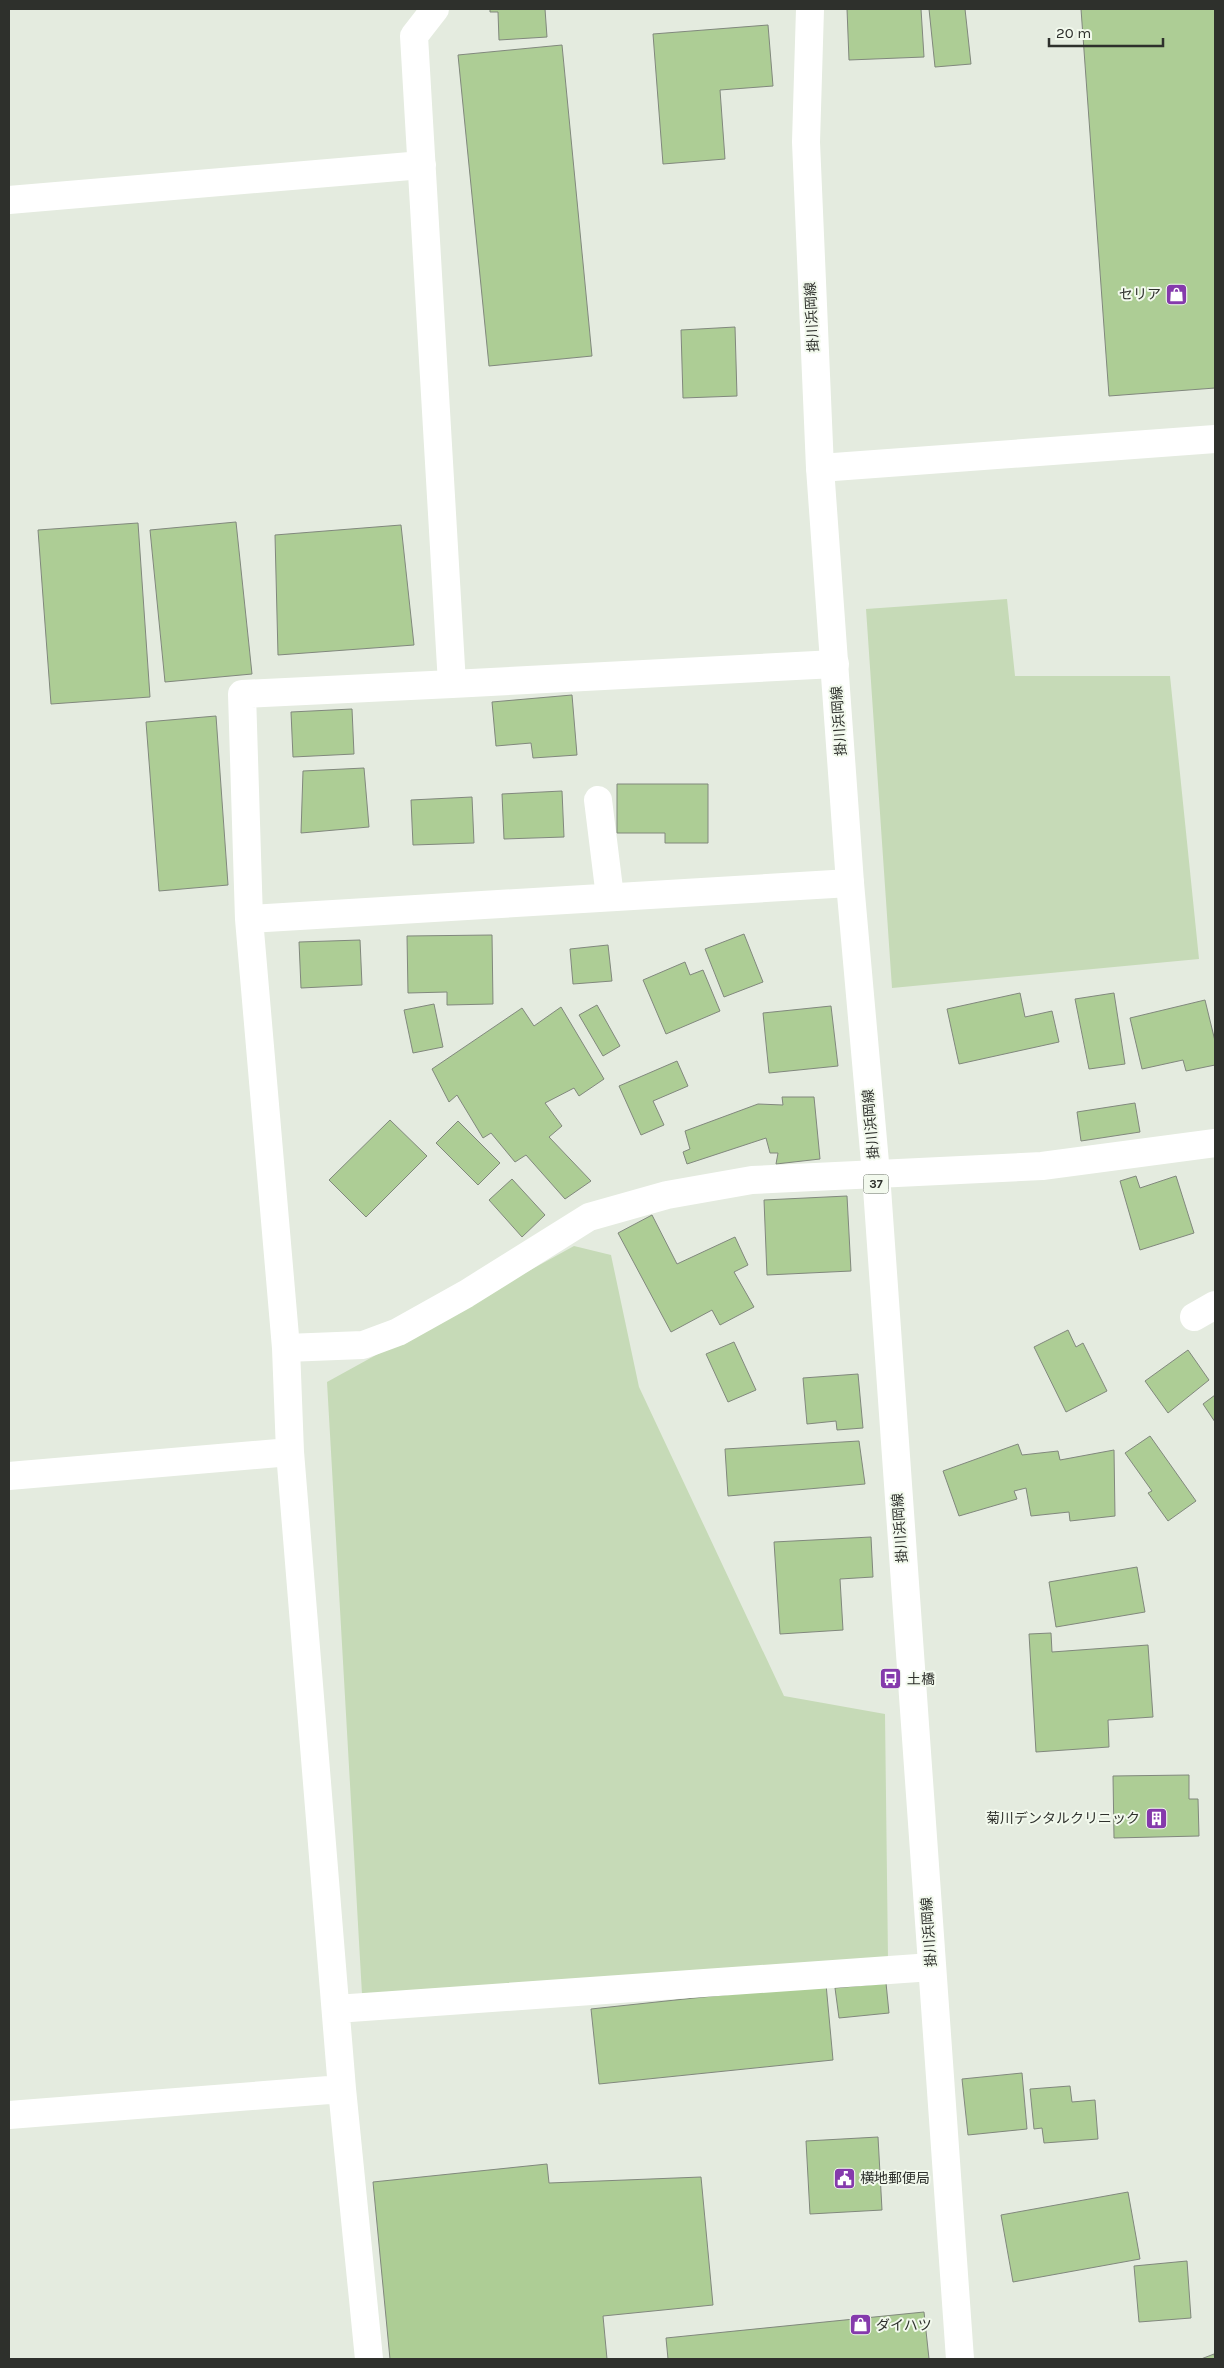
<svg xmlns="http://www.w3.org/2000/svg" width="1224" height="2368" font-family="Karla,'Noto Sans JP',sans-serif">
  <rect width="100%" height="100%" fill="#e4ebdf"/>
  <path fill="#c6dab7" d="M1007,599L1015,676H1170L1199,959L892,988L866,609Z
    M574,1246L611,1255L639,1387L784,1696L885,1714L888,1959L362,1994L327,1382Z"/>
  <path fill="#adcd95" stroke="#81887d" d="M490,9H545L547,37L499,40L498,12H490Z
    M847,9H921L924,57L849,60Z
    M929,9H965L971,64L935,67Z
    M1081,9H1215V388L1109,396Z
    M768,25L773,86L720,90L725,159L663,164L653,34Z
    M562,45L592,356L489,366L458,55Z
    M735,327L737,396L683,398L681,330Z
    M236,522L252,674L165,682L150,530Z
    M138,523L150,697L51,704L38,530Z
    M401,525L414,645L278,655L275,535Z
    M572,695L577,755L533,758L531,743L496,746L492,702Z
    M352,709L354,754L293,757L291,712Z
    M216,716L228,885L159,891L146,722Z
    M364,768L369,827L301,833L303,771Z
    M617,784H708V843H665V833H617Z
    M562,791L564,837L504,839L502,794Z
    M472,797L474,843L413,845L411,800Z
    M744,934L763,982L724,997L705,949Z
    M492,935L493,1004L447,1005V992L408,993L407,936Z
    M360,940L362,985L301,988L299,942Z
    M608,945L612,981L573,984L570,949Z
    M685,962L690,975L703,970L720,1011L666,1034L643,980Z
    M1020,993L1025,1017L1052,1011L1059,1042L959,1064L947,1009Z
    M1114,993L1125,1064L1089,1069L1075,999Z
    M1205,1000L1215,1041V1065L1186,1071L1183,1060L1142,1069L1130,1018Z
    M434,1004L443,1047L413,1053L404,1010Z
    M597,1005L620,1046L603,1056L579,1015Z
    M831,1006L838,1066L769,1073L763,1013Z
    M561,1007L604,1079L579,1096L574,1088L545,1103L562,1126L549,1137L591,1181L565,1199L526,1155L515,1162L491,1133L483,1138L457,1095L449,1102L432,1069L522,1008L534,1026Z
    M677,1061L688,1086L653,1101L664,1125L641,1135L619,1086Z
    M782,1097H814L820,1159L776,1164L778,1153H770L766,1138L687,1164L683,1152L690,1149L685,1131L758,1104L783,1105Z
    M1135,1103L1140,1132L1081,1141L1077,1112Z
    M390,1120L427,1156L366,1217L329,1180Z
    M458,1121L500,1163L478,1185L436,1143Z
    M1136,1176L1140,1188L1176,1176L1194,1233L1140,1250L1120,1181Z
    M512,1179L545,1215L522,1237L489,1200Z
    M847,1196L851,1271L767,1275L764,1200Z
    M652,1215L677,1264L735,1237L748,1265L734,1272L754,1307L720,1325L712,1310L671,1332L618,1233Z
    M1068,1330L1076,1347L1083,1343L1107,1391L1066,1412L1034,1347Z
    M734,1342L756,1390L728,1402L706,1354Z
    M1188,1350L1209,1380L1168,1413L1145,1381Z
    M858,1374L863,1428L837,1430L836,1421L807,1424L803,1378Z
    M1215,1395V1422L1203,1404Z
    M1150,1436L1196,1501L1168,1521L1148,1493L1152,1491L1125,1453Z
    M859,1441L865,1484L728,1496L725,1449Z
    M1018,1444L1022,1455L1058,1451L1060,1460L1114,1450L1115,1516L1070,1521L1069,1512L1031,1516L1026,1488L1014,1491L1017,1499L959,1516L943,1471Z
    M871,1537L873,1577L840,1579L843,1630L780,1634L774,1542Z
    M1137,1567L1145,1612L1056,1627L1049,1582Z
    M1051,1633L1052,1652L1148,1645L1153,1717L1108,1720L1109,1747L1036,1752L1029,1634Z
    M1189,1775V1799H1198L1199,1836L1114,1838L1113,1776Z
    M886,1983L889,2013L839,2018L835,1988Z
    M826,1984L833,2060L599,2084L591,2009Z
    M1022,2073L1027,2129L968,2135L962,2079Z
    M1070,2086L1072,2102L1095,2100L1098,2139L1044,2143L1042,2128L1034,2129L1030,2089Z
    M878,2137L882,2210L810,2214L806,2141Z
    M547,2164L549,2183L701,2177L713,2305L603,2316L607,2359H390L373,2182Z
    M1128,2192L1140,2259L1013,2282L1001,2215Z
    M1187,2261L1191,2318L1139,2322L1134,2266Z
    M924,2312L929,2359H668L666,2338Z
    M1214,2354L1215,2359H1201Z"/>
  <g fill="none" stroke-linecap="round" stroke-linejoin="round">
    <path stroke="#fff" stroke-width="28" d="M9,200L422,165
      M820,468L1215,439
      M452,684L835,664
      M598,800L610,897
      M249,919L850,883
      M1194,1317L1215,1305
      M286,1348L363,1345L398,1332L466,1294L589,1217L667,1195L752,1180L1042,1166L1215,1143
      M9,1476L290,1452
      M336,2009L932,1967
      M9,2115L342,2089
      M369,2359L342,2089L290,1452L286,1348L249,919L242,694L452,684L414,36L435,9"/>
    <path stroke="#fff" stroke-width="28" d="M810,9L806,142L820,468L850,883L876,1174L960,2359"/>
  </g>
  <defs>
    <symbol id="shop-square" viewBox="-11 -11 22 22"><rect x="-9" y="-9" width="18" height="18" rx="4" fill="#853aac" stroke="#f2f9ed"/><path d="M-5-2.5h2.3a2.7 3.5 0 0 1 5.4 0H5L5.5 6h-11ZM-1.5-2.5h3a1.5 2.3 0 0 0-3 0Z" fill="#fff"/></symbol>
    <symbol id="bus-square" viewBox="-11 -11 22 22"><rect x="-9" y="-9" width="18" height="18" rx="4" fill="#853aac" stroke="#f2f9ed"/><path d="M-5-6H5V4H4V6H2V4H-2V6H-4V4H-5ZM-3.5-4V0h7V-4ZM-3.5 1.2v1.5H-2V1.2ZM2 1.2v1.5H3.5V1.2Z" fill="#fff"/></symbol>
    <symbol id="building-square" viewBox="-11 -11 22 22"><rect x="-9" y="-9" width="18" height="18" rx="4" fill="#853aac" stroke="#f2f9ed"/><path d="M-4-6H4V6H1V3H-1V6H-4ZM-2.5-4.3h1.7v1.8h-1.7ZM.8-4.3h1.7v1.8H.8ZM-2.5-1h1.7V.8h-1.7ZM.8-1h1.7V.8H.8Z" fill="#fff"/></symbol>
    <symbol id="civic-square" viewBox="-11 -11 22 22"><rect x="-9" y="-9" width="18" height="18" rx="4" fill="#853aac" stroke="#f2f9ed"/><path d="M-.6-6.5H3V-4.5H.6V-3L4-1V1h2V6H-6V1h2V-1L-.6-3ZM-1.2 2.5V6h2.4V2.5Z" fill="#fff"/></symbol>
  </defs>
  <g fill-rule="evenodd">
    <use href="#shop-square" x="1164" y="282" width="25" height="25"/>
    <use href="#bus-square" x="878" y="1666" width="25" height="25"/>
    <use href="#building-square" x="1144" y="1806" width="25" height="25"/>
    <use href="#civic-square" x="832" y="2166" width="25" height="25"/>
    <use href="#shop-square" x="848" y="2312" width="25" height="25"/>
  </g>
  <g text-anchor="middle" dominant-baseline="central" stroke-width="4" stroke-linejoin="round" paint-order="stroke">
    <rect fill="#f2f9ed" stroke="#696c66" stroke-width="1" x="863.5" y="1174.5" width="25" height="19" rx="4"/>
    <g font-size="12" font-weight="bold" fill="#2e302c">
      <text x="876" y="1184">37</text>
    </g>
    <g font-size="14" fill="#2e302c" stroke="#f2f9ed" text-anchor="start">
      <text x="1161" y="294" text-anchor="end">セリア</text>
      <text x="907" y="1679">土橋</text>
      <text x="1140" y="1818" text-anchor="end">菊川デンタルクリニック</text>
      <text x="860" y="2178">横地郵便局</text>
      <text x="876" y="2325">ダイハツ</text>
    </g>
    <g font-size="14" fill="#2e302c" stroke="#f2f9ed">
      <text transform="translate(812 317) rotate(-93)">掛川浜岡線</text>
      <text transform="translate(839 721) rotate(-94)">掛川浜岡線</text>
      <text transform="translate(871 1124) rotate(-95)">掛川浜岡線</text>
      <text transform="translate(900 1528) rotate(-94)">掛川浜岡線</text>
      <text transform="translate(929 1932) rotate(-94)">掛川浜岡線</text>
    </g>
  </g>
  <rect width="1224" height="2368" fill="none" stroke="#2e302c" stroke-width="20"/>
  <path d="M1049 38v8h114v-8" fill="none" stroke="#2e302c" stroke-width="2.5"/>
  <text x="1056" y="38" font-size="15" fill="#2e302c" stroke="#f2f9ed" stroke-width="4" paint-order="stroke">20 m</text>
</svg>
